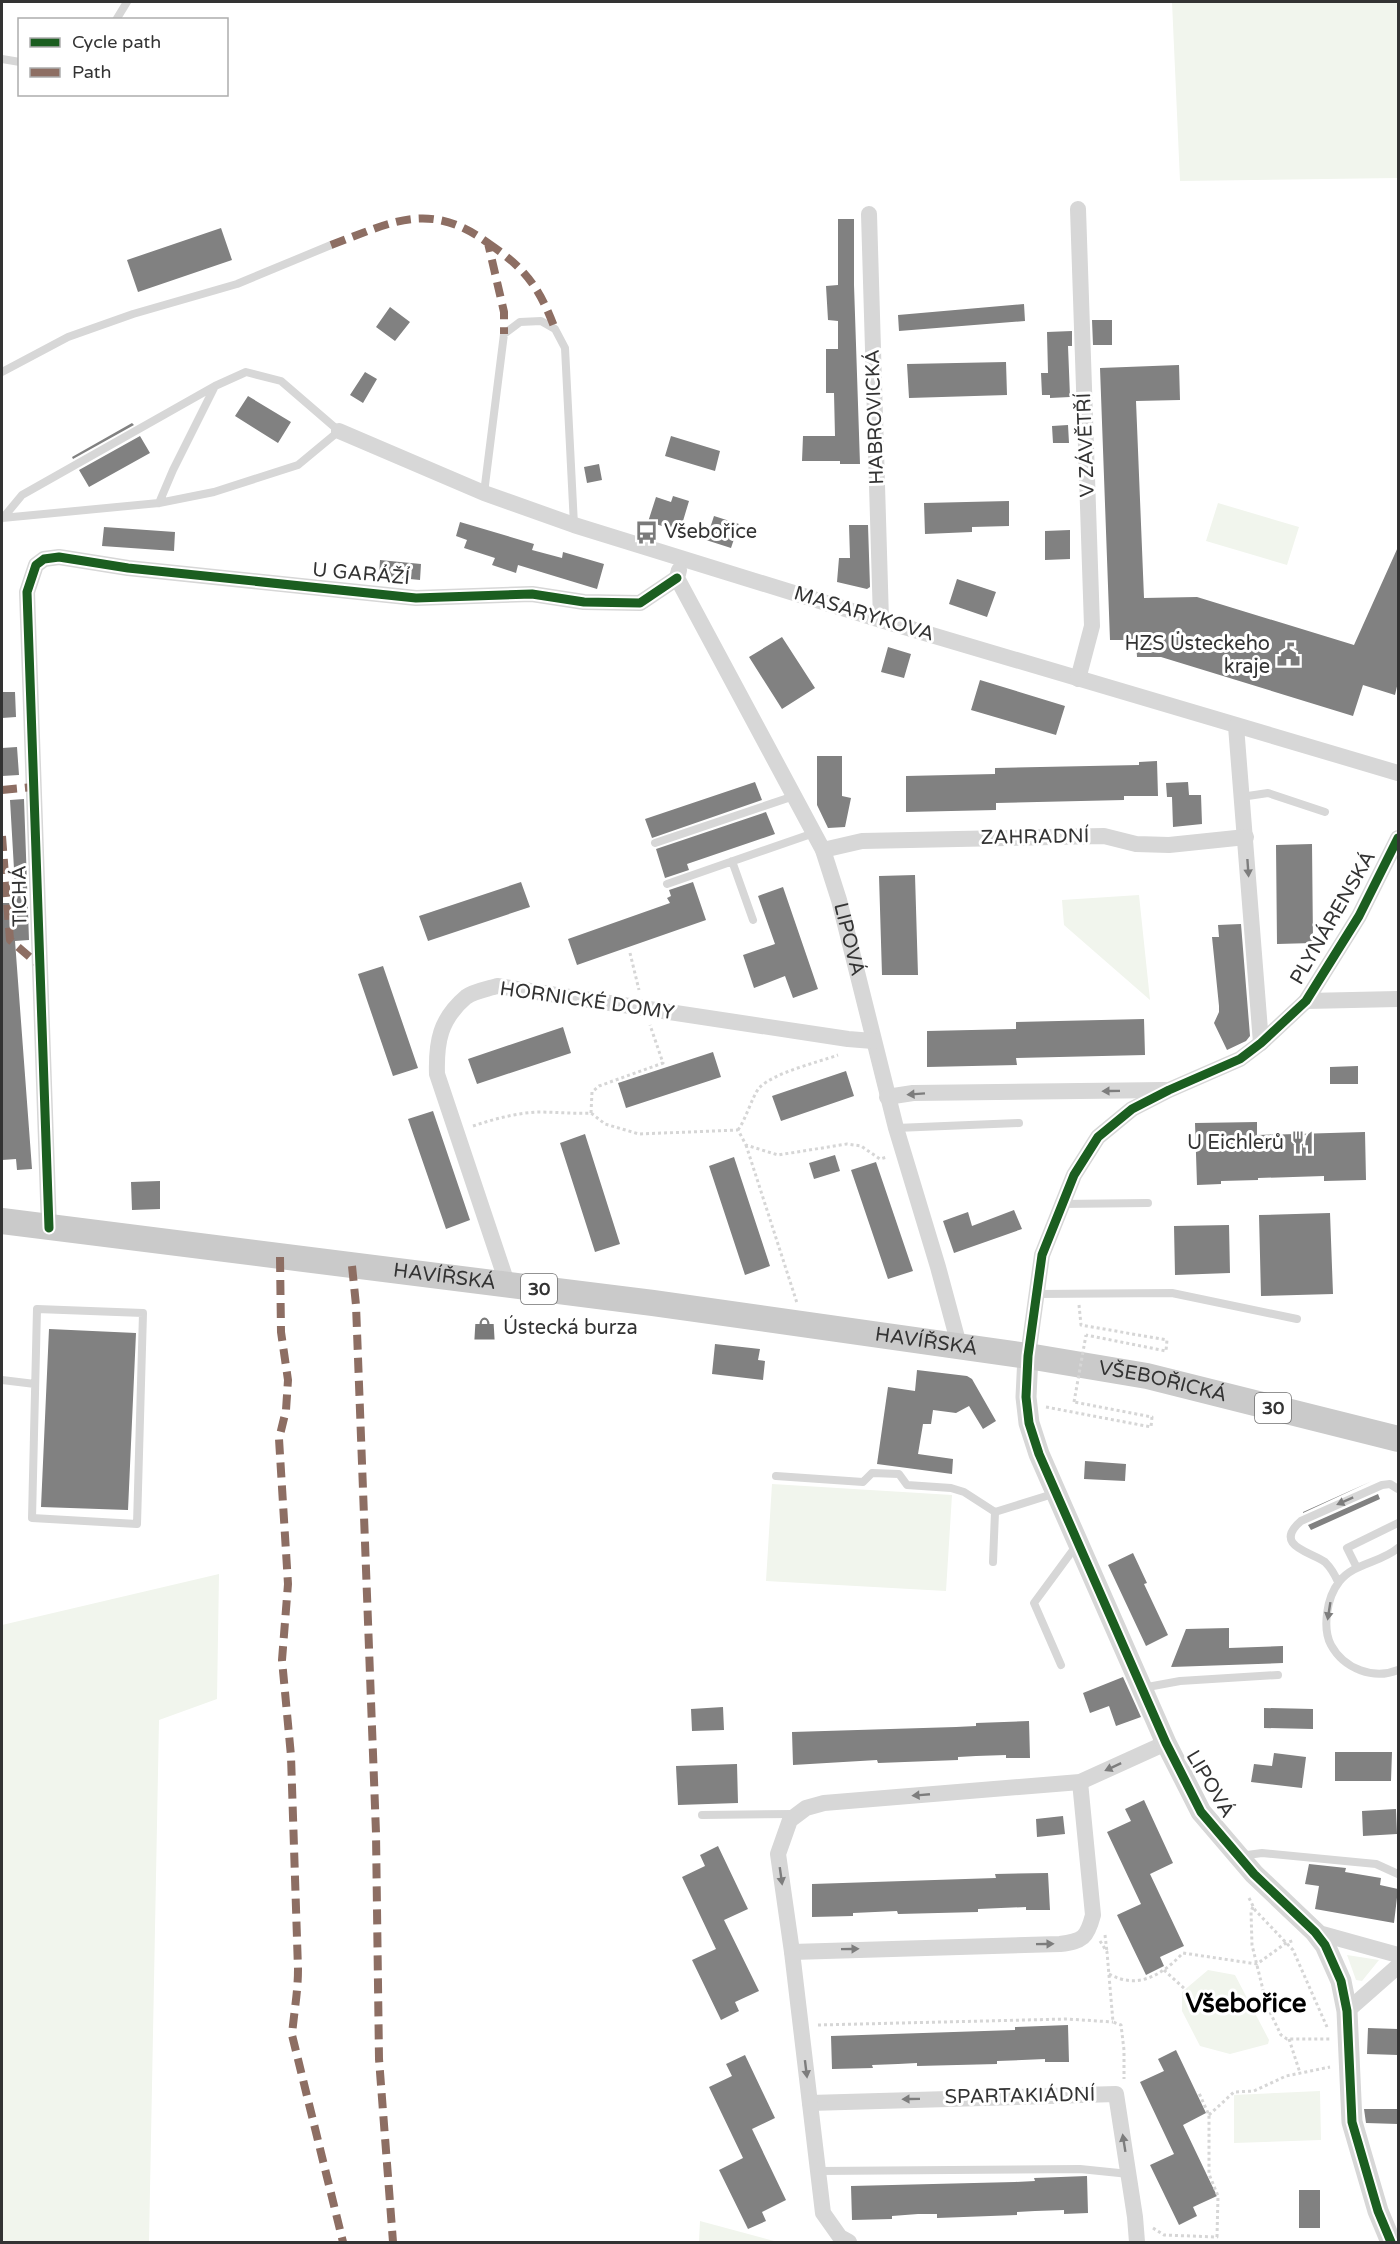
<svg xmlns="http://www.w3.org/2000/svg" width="1400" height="2244" font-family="'Varela Round',sans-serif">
  <rect width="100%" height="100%" fill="#fff"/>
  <path fill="#f1f5ed" d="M1172,2H1398V178L1180,181Z
    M1218,503L1299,527L1287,565L1206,541Z
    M1139,895L1150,1000L1064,925L1062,900Z
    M772,1484L952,1495L946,1591L766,1581Z
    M219,1574L217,1699L159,1720L149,2242H2V1625Z
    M1347,1955L1379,1960L1362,1981L1356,1980Z
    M1208,1970L1235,1975L1269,2040L1268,2044L1230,2054L1200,2046L1182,2011V1992Z
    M1320,2091L1321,2140L1234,2143V2095Z
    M700,2221L778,2242H699Z"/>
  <path fill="#818181" d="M838,219H854V285L860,464H840V461H802L803,436H835L834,393H826V349H838V321L828,320L826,286L838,285Z
    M221,228L232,260L138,292L127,260Z
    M1024,304L1025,321L899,331L898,315Z
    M390,307L410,322L395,341L376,327Z
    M1092,320H1112V345H1093Z
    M1072,331V346H1068L1070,397L1050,398V395H1042L1041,373H1048L1047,332Z
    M1006,362L1007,395L909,398L907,364Z
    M1179,365L1180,400L1136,401L1144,598L1197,597L1354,645L1398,547V682L1395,695L1363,685L1353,716L1161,657H1137L1136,640H1110L1100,368Z
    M365,372L377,379L363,403L350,395Z
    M248,396L291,422L278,443L235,416Z
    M132,423L134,425L73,459L72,457Z
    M1068,425L1069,443H1053L1052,426Z
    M140,436L150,453L89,487L79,470Z
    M671,436L720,451L715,471L665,456Z
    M599,464L602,480L587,483L584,467Z
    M673,496L689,501L680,531L648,522L656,497L671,502Z
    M1009,501V526L972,527V532L925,534L924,503Z
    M714,516L739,524L731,548L706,540Z
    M460,522L534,544L532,550L562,558L563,552L604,564L597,589L518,565L516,573L492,565L495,558L464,548L467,540L456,536Z
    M849,525H868L870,587L867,589L837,582L839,558H850Z
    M104,527L175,532L174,551L102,546Z
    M1070,530V559L1045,560V531Z
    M380,560L421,564L420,580L379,576Z
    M957,579L996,592L987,617L949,604Z
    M782,637L815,688L782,709L749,657Z
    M888,647L911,654L904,678L881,672Z
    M980,680L1065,706L1056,735L971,710Z
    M2,692H15L16,717L2,718Z
    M17,747L19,775L2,776V748Z
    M817,756H842V796L851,798L845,827L828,828L817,805Z
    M1157,761L1158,796H1124V800L996,803V810L906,812V776L995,774V768L1139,765V762Z
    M755,782L762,800L652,838L645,819Z
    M1188,782L1189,795H1201L1202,824L1173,827L1172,797H1167L1166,783Z
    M24,799L29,940L15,941L32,1169L17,1170L16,1159L2,1160V903H13L14,921H17L10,800Z
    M766,812L775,834L687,864L689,870L665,878L656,849Z
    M1312,844L1313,943L1277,944L1276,845Z
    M915,875L918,975H882L879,876Z
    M521,882L530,907L428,941L419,916Z
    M693,882L706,920L577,965L568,939L670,903L667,898L671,896L669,890Z
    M783,887L818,989L793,998L785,976L754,988L743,955L775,944L758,896Z
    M1241,924L1250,1036L1246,1041L1227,1050L1214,1023L1219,1012V1006L1212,937H1219L1218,925Z
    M383,966L418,1068L393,1076L358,974Z
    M1144,1019L1145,1055L1016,1058L1017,1065L927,1067V1031L1016,1029V1022Z
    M563,1027L571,1053L477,1084L468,1059Z
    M713,1052L721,1077L626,1108L618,1083Z
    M1358,1066V1084H1330V1067Z
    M846,1071L854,1096L781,1121L772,1096Z
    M433,1111L470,1220L446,1229L408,1119Z
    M1257,1122V1135L1365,1132L1366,1180L1324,1181V1176L1258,1178V1180L1221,1181V1184L1197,1185L1195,1123Z
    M585,1134L620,1244L595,1252L560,1143Z
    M835,1155L840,1171L814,1179L809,1163Z
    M734,1157L770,1266L745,1275L709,1166Z
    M876,1162L913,1271L888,1279L851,1170Z
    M160,1181V1209L132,1210L131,1182Z
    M1014,1210L1022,1229L954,1253L943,1221L968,1212L972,1226Z
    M1330,1213L1333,1294L1261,1296L1259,1215Z
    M1229,1225L1230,1273L1175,1275L1174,1226Z
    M49,1329L136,1333L128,1510L41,1507Z
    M715,1344L760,1349L758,1360L765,1361L763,1380L712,1374Z
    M917,1370L967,1376L972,1379L996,1421L983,1429L969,1406L956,1413L933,1410L931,1424H923L918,1454L953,1459L952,1474L877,1464L888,1387L915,1391Z
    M1085,1461L1126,1464L1125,1481L1084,1479Z
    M1372,1481L1303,1513V1512Z
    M1378,1494L1380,1499L1311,1530L1308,1525Z
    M1133,1553L1147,1583L1144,1584L1168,1635L1146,1646L1108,1565Z
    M1229,1628V1648L1283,1646V1663L1171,1667L1186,1629Z
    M1123,1677L1141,1717L1116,1726L1109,1706L1090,1713L1083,1693Z
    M723,1707L724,1730L692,1731L691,1709Z
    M1264,1708L1313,1709V1729L1264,1728Z
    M1029,1721L1030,1758H1006V1755L976,1756L958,1757V1760L878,1763L877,1760L793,1765L792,1732L956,1727L976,1726V1723Z
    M1335,1752H1392L1391,1781H1335Z
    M1274,1753L1306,1757L1302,1788L1251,1782L1254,1764L1272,1766Z
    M737,1764L738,1803L678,1805L676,1766Z
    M1144,1800L1173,1863L1150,1874L1184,1946L1160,1957L1164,1966L1146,1975L1117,1915L1141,1904L1107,1832L1131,1821L1125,1809Z
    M1396,1809L1397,1834L1363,1836L1362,1811Z
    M1063,1816L1065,1834L1037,1837L1036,1819Z
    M718,1846L748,1909L724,1920L759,1991L735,2002L739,2011L721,2020L692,1960L716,1949L682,1877L705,1866L700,1855Z
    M1309,1864L1346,1868L1345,1872L1381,1878L1380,1885L1398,1889L1394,1923L1315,1909L1319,1886L1305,1884Z
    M1048,1873L1050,1910H1026V1907L978,1909V1912L898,1914L897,1911L853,1913V1916L812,1917V1884L996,1878L995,1874Z
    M1068,2025L1069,2062H1045V2059L997,2061V2064L917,2066V2063L898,2064L872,2065L873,2068L832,2069L831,2036L1015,2030V2027Z
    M1368,2028L1398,2029V2055L1367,2054Z
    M1176,2050L1206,2113L1183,2125L1217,2196L1193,2207L1197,2216L1179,2225L1150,2165L1174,2154L1140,2082L1164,2071L1158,2059Z
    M745,2055L775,2118L752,2129L786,2200L762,2212L766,2221L748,2229L719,2170L743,2158L709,2087L732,2076L726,2064Z
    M1364,2109H1398V2124L1366,2123Z
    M1087,2176L1088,2213L1064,2214V2210L1035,2211L1017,2212V2215L937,2218V2214H918L892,2216V2219L852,2220L851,2186L1015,2182L1035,2181L1034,2178Z
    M1299,2190H1320V2228H1299Z"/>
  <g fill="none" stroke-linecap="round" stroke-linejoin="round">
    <path stroke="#d6d6d6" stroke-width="3" stroke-dasharray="3 3" stroke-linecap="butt" d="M630,953L639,990
      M591,1113L592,1092L599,1086L663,1063L650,1025
      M473,1126C494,1119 516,1113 538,1112C556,1112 573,1114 591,1113L605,1124L639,1134L738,1130L746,1145L778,1155L847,1144L861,1146L880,1159L887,1157
      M738,1130C746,1119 752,1097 759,1088C775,1072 816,1063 838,1055
      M746,1145L797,1303
      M1079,1305L1081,1325L1167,1340L1166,1351L1086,1335
      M1046,1407L1151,1427L1152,1417L1074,1402
      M1249,1898L1255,1910L1293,1950L1327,2027
      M1253,1907L1251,1911L1252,1945L1267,2006L1281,2035L1287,2039H1330
      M1105,1935L1107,1952
      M1100,1941L1107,1952L1113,2022L1121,2025L1124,2050V2079
      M1164,1970L1187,1991
      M1109,1974C1138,1990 1162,1975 1183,1953L1257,1964L1286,1943L1295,1940
      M818,2025L1067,2019L1113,2022
      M1289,2039L1300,2073
      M1209,2115L1234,2092L1254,2091L1286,2076L1330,2067
      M1153,2228L1164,2235L1217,2237L1218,2196L1209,2174V2115L1198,2091"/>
    <path stroke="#d7d7d7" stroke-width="8" d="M116,20L127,2
      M2,59L20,62
      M2,372L68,337L133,314L237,284L331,245
      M484,493L504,334L520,322L541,321L555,329L565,348L574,525
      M2,518L159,503L214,492L298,465L339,431L281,381L246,372L215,386L173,470L159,503
      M3,518L22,495L215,386
      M1241,797L1268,793L1325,812
      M655,843L794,796
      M732,861L753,920
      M667,884L814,833
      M896,1128L1019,1123
      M1061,1204L1148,1203
      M1036,1294L1172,1293L1297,1319
      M37,1309L143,1313L137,1524L32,1518Z
      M2,1380L35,1384
      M776,1476L863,1482L872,1473L899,1474L907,1485L951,1488L964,1492L995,1512
      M1398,1548C1381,1563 1353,1563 1339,1582C1327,1597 1322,1628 1331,1645C1344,1669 1374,1680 1398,1670
      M993,1562L995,1512L1056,1493
      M1357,1568L1347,1548L1398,1523
      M1338,1582C1335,1575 1331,1568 1325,1562C1312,1552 1272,1546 1301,1521L1382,1485L1390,1484L1398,1489
      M1061,1665L1034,1603L1076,1546
      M1142,1688L1180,1681L1278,1675
      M702,1815L794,1814
      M1240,1856L1262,1853L1376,1864L1398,1874
      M818,2171L1080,2169L1129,2174"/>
    <g stroke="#d7d7d7" stroke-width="16">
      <path d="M869,214L881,620"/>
      <path d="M339,431L484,493L574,525L881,620L1398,773"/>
      <path id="s1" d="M679,570L677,578L823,850L839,900L896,1128L938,1267L959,1345"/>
      <path d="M1078,679L1092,626L1078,209"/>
      <path d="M1236,726L1261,1043"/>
      <path d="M823,850L862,841L1104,836L1136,844L1169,845L1246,837"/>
      <path d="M1306,1001L1398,999"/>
      <path d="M887,1097L913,1093L1165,1090"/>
      <path d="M49,1228L27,592L36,565L44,559L59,557L128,568L416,598L532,594L584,602L640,603L677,578"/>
      <path d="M508,1286L437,1074C436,1042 440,1019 466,997C474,991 488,989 497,986L848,1039L873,1041"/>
      <path d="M1028,1356L1042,1255L1074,1175L1098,1137L1132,1109L1169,1090L1240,1059L1261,1043L1306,1001L1359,916L1398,838"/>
      <path d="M1315,1932L1398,1955"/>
      <path d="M792,1952L1060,1944C1083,1941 1087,1938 1093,1915L1080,1782"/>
      <path d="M1347,2011L1398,1966"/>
      <path d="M810,2103L1116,2094L1135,2217L1137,2242"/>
      <path d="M849,2242L840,2237L823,2213L792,1952L778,1854L790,1820L806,1808L824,1803L1080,1782L1166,1743"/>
    </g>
    <path stroke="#d7d7d7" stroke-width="21" d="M1028,1356L1026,1397L1029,1423L1039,1454L1166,1743L1201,1812L1254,1874L1315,1932L1325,1945L1341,1981L1347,2011L1352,2122L1378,2211L1391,2242"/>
    <path stroke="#cacaca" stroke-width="26" id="s2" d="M2,1221L653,1303L1028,1356L1147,1376L1398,1439"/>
    <path stroke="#d6d6d6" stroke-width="3" stroke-dasharray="3 3" stroke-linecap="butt" d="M1074,1402L1086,1335"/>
    <path stroke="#8d6e63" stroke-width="8" stroke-dasharray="15 8" stroke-linecap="butt" d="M488,243C526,269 539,287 555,329
      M331,245C393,222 429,200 488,243L504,312V334
      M2,790L34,787
      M2,836L10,940L39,965
      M280,1257L281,1332L288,1380L286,1410L279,1439L288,1584L282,1660L291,1756L298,1969C298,1992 294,2012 292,2035L343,2242
      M352,1266L356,1305L376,1833L379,2059L393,2242"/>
    <defs>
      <path id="cycleway" d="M49,1228L27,592L36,565L44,559L59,557L128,568L416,598L532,594L584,602L640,603L677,578
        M1391,2242L1378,2211L1352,2122L1347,2011L1341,1981L1325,1945L1315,1932L1254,1874L1201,1812L1166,1743L1039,1454L1029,1423L1026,1397L1028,1356L1042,1255L1074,1175L1098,1137L1132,1109L1169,1090L1240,1059L1261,1043L1306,1001L1359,916L1398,838"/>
    </defs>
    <use href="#cycleway" stroke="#fff" stroke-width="13"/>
    <use href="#cycleway" stroke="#1b5e20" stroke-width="9"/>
  </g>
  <defs><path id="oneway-solid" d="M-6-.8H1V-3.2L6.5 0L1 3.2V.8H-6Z" transform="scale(1.5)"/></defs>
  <g fill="#7d7d7d">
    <use href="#oneway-solid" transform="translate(1248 868) rotate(86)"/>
    <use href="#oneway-solid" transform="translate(1111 1091) rotate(179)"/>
    <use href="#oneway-solid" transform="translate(916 1094) rotate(176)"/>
    <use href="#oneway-solid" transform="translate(1345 1501) rotate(156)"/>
    <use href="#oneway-solid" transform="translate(1329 1611) rotate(99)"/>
    <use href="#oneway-solid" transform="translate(1113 1767) rotate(155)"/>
    <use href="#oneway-solid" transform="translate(921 1795) rotate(175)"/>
    <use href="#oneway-solid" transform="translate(781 1876) rotate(82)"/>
    <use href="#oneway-solid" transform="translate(1045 1944) rotate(-1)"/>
    <use href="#oneway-solid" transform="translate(850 1949) rotate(-1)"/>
    <use href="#oneway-solid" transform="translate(806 2069) rotate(83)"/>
    <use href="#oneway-solid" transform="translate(911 2099) rotate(179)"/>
    <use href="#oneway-solid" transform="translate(1124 2143) rotate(-99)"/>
  </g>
  <defs>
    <symbol id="bus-bare" viewBox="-9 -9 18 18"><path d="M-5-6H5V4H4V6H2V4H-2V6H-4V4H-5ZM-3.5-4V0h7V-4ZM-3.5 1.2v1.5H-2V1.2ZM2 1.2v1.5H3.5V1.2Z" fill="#7a7a7a" stroke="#fff" stroke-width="2.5" paint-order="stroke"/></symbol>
    <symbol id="civic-bare" viewBox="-9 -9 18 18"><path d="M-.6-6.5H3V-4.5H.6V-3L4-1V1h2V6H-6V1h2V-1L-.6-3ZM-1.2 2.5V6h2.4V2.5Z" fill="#7a7a7a" stroke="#fff" stroke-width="2.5" paint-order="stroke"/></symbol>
    <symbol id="restaurant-bare" viewBox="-9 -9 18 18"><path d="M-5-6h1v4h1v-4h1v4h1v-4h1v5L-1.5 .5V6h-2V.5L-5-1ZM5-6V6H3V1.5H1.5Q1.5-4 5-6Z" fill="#7a7a7a" stroke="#fff" stroke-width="2.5" paint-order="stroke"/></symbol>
    <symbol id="shop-bare" viewBox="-9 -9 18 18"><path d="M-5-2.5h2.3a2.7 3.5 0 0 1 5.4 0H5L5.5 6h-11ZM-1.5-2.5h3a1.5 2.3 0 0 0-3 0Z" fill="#7a7a7a" stroke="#fff" stroke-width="2.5" paint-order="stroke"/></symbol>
  </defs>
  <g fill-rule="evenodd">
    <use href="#bus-bare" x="630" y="516" width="33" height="33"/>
    <use href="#civic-bare" x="1272" y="638" width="33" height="33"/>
    <use href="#restaurant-bare" x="1286" y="1126" width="33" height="33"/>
    <use href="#shop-bare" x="468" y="1312" width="33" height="33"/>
  </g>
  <g text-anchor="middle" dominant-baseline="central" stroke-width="6" stroke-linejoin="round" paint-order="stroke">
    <g fill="#fff" stroke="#707070" stroke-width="1.5">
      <rect x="521" y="1274" width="36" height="30" rx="4.5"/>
      <rect x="1255" y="1393" width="36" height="30" rx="4.5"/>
    </g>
    <g font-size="18" font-weight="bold" fill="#333">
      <text x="539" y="1289">30</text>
      <text x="1273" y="1408">30</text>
    </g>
    <g font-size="20" fill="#333" stroke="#fff">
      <text transform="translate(875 417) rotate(-92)">HABROVICKÁ</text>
      <text transform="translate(1086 445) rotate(-92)">V ZÁVĚTŘÍ</text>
      <text transform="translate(361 574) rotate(5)">U GARÁŽÍ</text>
      <text transform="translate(864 614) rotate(17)">MASARYKOVA</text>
      <text transform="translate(1035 837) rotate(-1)">ZAHRADNÍ</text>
      <text transform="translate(20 896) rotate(-91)">TICHÁ</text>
      <text transform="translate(1333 918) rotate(-60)">PLYNÁRENSKÁ</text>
      <text stroke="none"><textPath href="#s1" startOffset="410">LIPOVÁ</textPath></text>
      <text transform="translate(587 1001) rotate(8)">HORNICKÉ DOMY</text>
      <text stroke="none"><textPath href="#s2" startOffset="446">HAVÍŘSKÁ</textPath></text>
      <text stroke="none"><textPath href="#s2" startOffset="932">HAVÍŘSKÁ</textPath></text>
      <text stroke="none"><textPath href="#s2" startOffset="1172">VŠEBOŘICKÁ</textPath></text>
      <text transform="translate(1210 1784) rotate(59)">LIPOVÁ</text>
      <text transform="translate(1020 2096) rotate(-1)">SPARTAKIÁDNÍ</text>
    </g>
    <g font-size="20" fill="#333" stroke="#fff" text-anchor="start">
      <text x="664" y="532">Všebořice</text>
      <text x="1270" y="644" text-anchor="end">HZS Ústeckeho<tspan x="1270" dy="23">kraje</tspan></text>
      <text x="1284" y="1143" text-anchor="end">U Eichlerů</text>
      <text x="503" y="1328">Ústecká burza</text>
    </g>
    <g font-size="26" font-weight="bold" fill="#000" stroke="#fff">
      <text x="1246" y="2003">Všebořice</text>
    </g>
  </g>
  <rect width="1400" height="2244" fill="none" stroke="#333333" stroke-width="6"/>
  <rect x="18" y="18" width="210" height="78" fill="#ffffff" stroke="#adadad" stroke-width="1.5"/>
  <rect x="30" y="38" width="30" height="9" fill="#1b5e20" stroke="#adadad" stroke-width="1.5"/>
  <text x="72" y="48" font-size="18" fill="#333333">Cycle path</text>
  <rect x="30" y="68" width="30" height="9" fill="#8d6e63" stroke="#adadad" stroke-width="1.5"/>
  <text x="72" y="78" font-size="18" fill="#333333">Path</text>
</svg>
